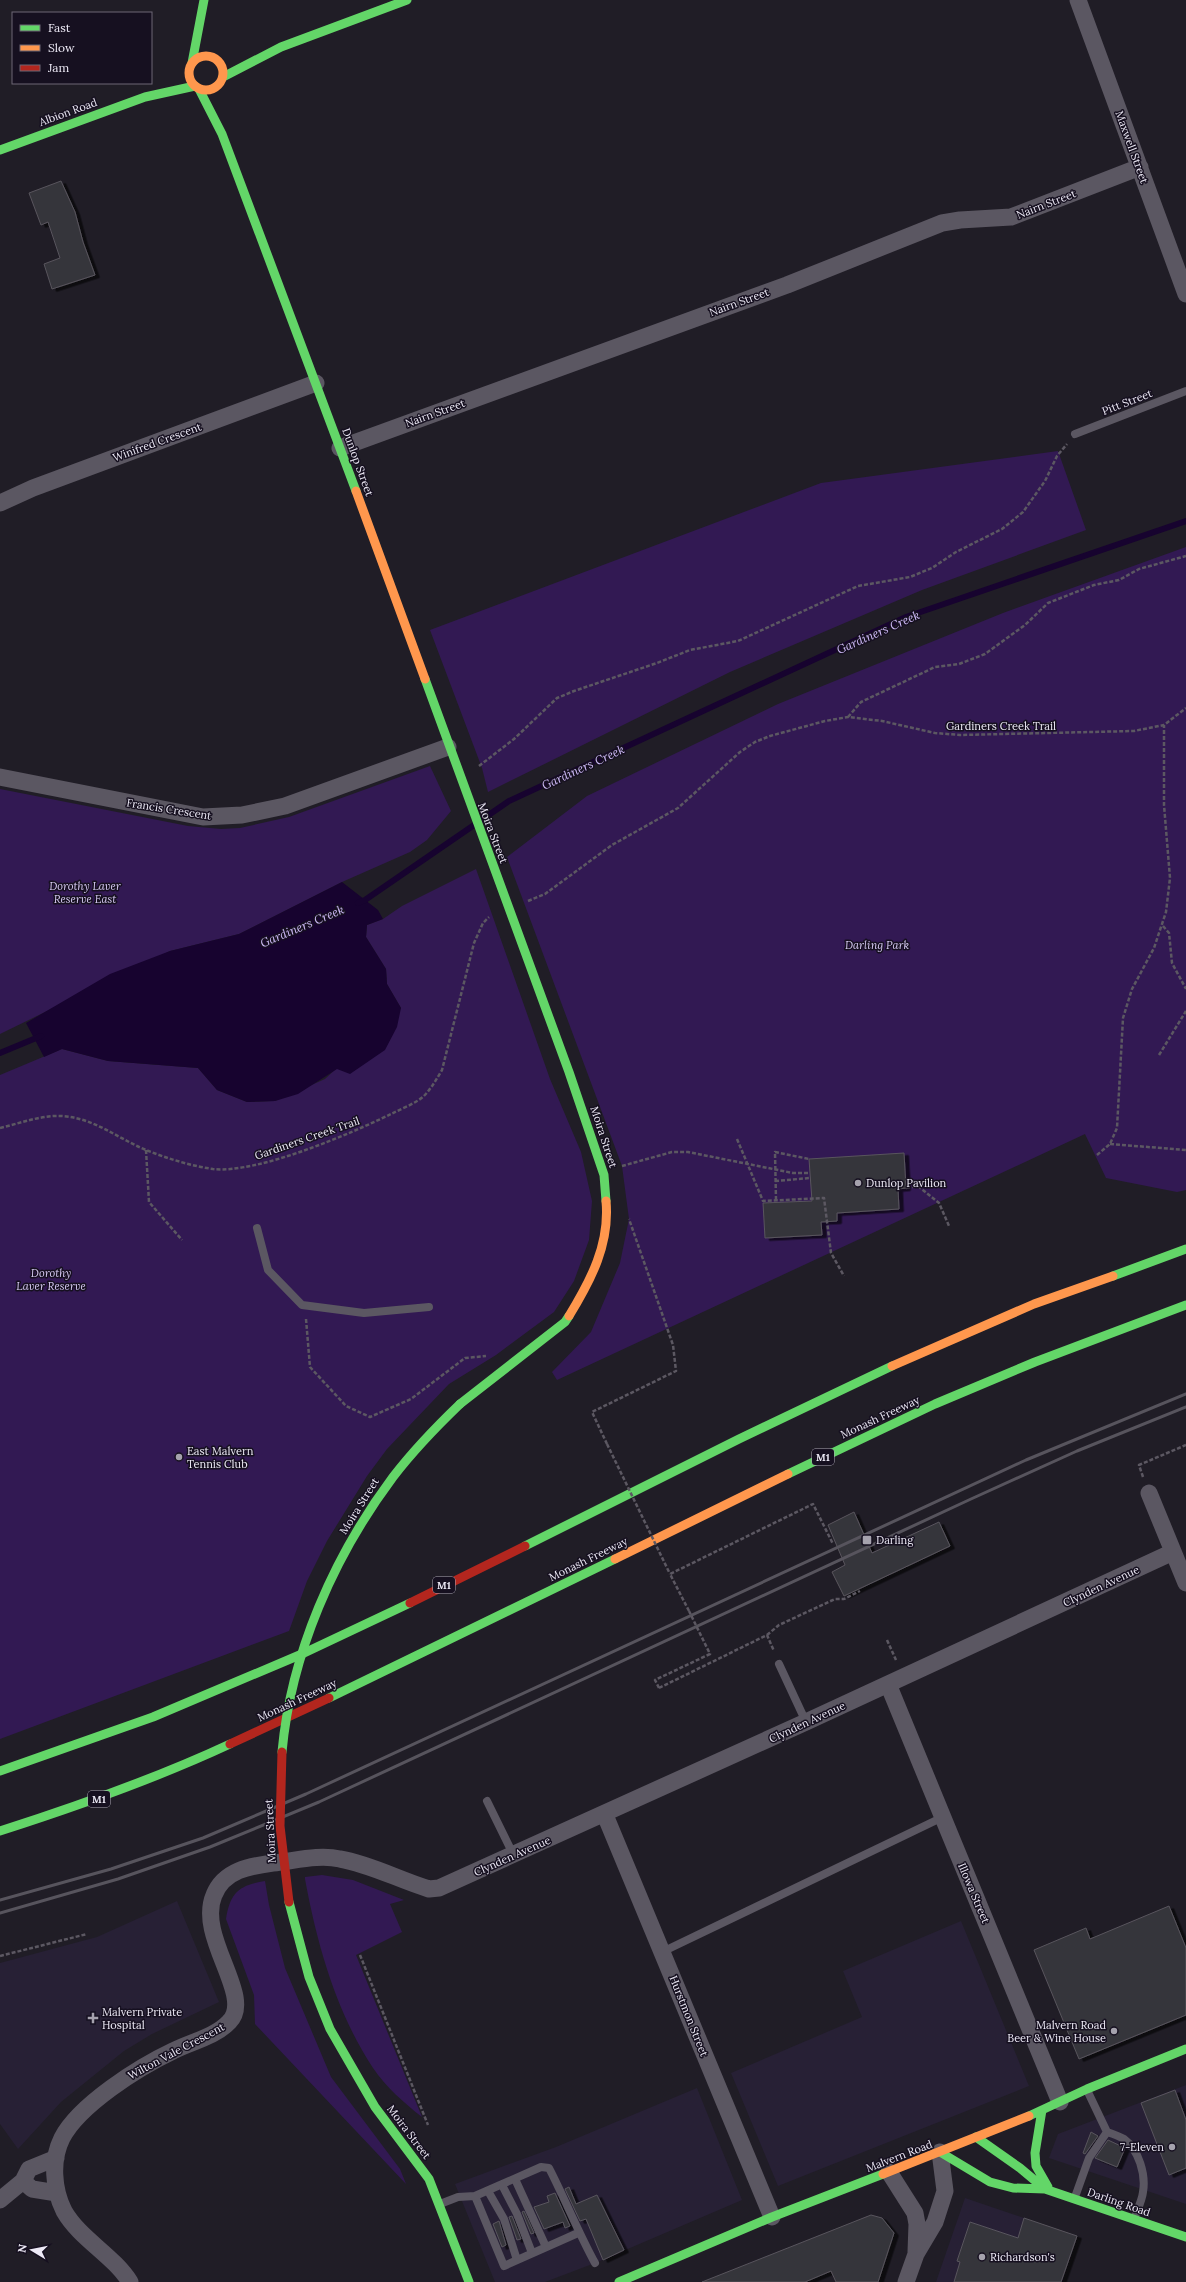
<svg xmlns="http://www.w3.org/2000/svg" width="1186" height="2282" font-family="Lora,serif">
  <defs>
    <filter id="shadow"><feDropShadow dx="4.5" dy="2.5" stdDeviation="0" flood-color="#0009"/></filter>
  </defs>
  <rect width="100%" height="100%" fill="#201d26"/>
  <path fill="#272035" d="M177,1901L219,2002L152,2034L124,2051L61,2102L18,2149L0,2124V1963L97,1937Z
    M961,1921L1029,2086L778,2186L731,2073L862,2017L843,1971Z
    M1186,2085V2204L1049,2158L1058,2134Z
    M697,2088L742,2200L595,2263L545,2282H495L455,2184L556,2147Z
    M965,2198L1077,2236L1061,2282H936Z"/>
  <path fill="#321953" d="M1058,451L1086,530L922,590L730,672L488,792L482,768L430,630L821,483Z
    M1186,547V1190L1177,1192L1106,1178L1085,1134L557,1380L552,1372L591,1332L620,1263L629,1219L622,1166L507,857L587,796L778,704L1003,613Z
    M430,766L451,811L427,840L410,852L342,882L239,934L170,951L0,1034V789L188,826L221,829L240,828L289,817Z
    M476,869L550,1079L581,1152L592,1201L589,1240L574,1281L554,1312L496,1355L449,1384L387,1449L367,1476L327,1541L307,1581L289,1631L0,1739V1075L62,1049L108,1061L198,1068L217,1090L247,1102L275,1101L325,1079L401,1008L387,984L386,969L366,937L367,925L383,919L402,906Z
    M322,1875L353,1880L404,1900L390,1904L402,1932L356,1955L422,2117C404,2103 386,2087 373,2068C336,2012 317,1944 305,1879V1877Z
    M265,1881L269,1905L285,1968L331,2077L400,2169L406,2184L255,2024L254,1995L226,1919C230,1893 239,1885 265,1881Z"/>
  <path fill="#17032f" d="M342,882L378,910L383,919L367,925L366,937L386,969L387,984L401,1008L397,1027L385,1050L350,1074L337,1069L298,1094L275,1101L247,1102L217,1090L198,1068L108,1061L62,1049L44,1057L26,1023L110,974L170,951L239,934Z"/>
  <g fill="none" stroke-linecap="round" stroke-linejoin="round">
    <path stroke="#17032f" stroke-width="6" d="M358,903L365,900L509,801L906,617L1186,521
      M0,1053L41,1036"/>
  </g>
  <path fill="#36343b" stroke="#58555d" filter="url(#shadow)" d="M61,181L75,212L83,242L95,275L52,289L44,264L60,258L48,222L41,225L29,193Z
    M904,1153L906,1188L898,1189L899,1209L837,1213V1221L821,1222L822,1235L765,1238L763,1203L812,1201L809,1159Z
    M854,1512L872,1553L939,1522L950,1546L844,1596L832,1572L845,1565L828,1525Z
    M1169,1906L1186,1948V2015L1079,2059L1034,1950L1086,1928L1090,1939Z
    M1175,2090L1186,2120V2168L1169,2175L1141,2103Z
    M1091,2132L1098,2136L1085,2154L1083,2153Z
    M1108,2140L1125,2148L1117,2167L1095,2158Z
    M569,2187L576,2204L597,2195L624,2250L603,2260L586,2219L580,2221L565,2189Z
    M555,2193L570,2226L565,2228L563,2222L544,2229L534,2207L549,2202L547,2196Z
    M524,2211L534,2233L531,2234L522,2212Z
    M871,2215L882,2218L894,2233L878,2282H836L831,2271L805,2282H702Z
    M512,2216L521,2239L517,2240L509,2217Z
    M1024,2218L1077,2236L1061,2282H954L960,2262L957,2261L970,2222L1018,2238Z
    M499,2221L506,2245L502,2247L493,2224Z"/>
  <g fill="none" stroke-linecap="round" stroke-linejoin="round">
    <path stroke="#5c5862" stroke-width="2.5" stroke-dasharray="4 2" stroke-linecap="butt" d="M848,717L861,702L935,667L959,664L985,654L1025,625L1048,603L1094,585L1119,580L1139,569L1186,556
      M479,766L514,739L557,698L574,691L657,663L690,650L738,641L858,586L910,577L932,568L956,552L1002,529L1023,512L1045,481L1057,456L1067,444
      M528,901L545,894L612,845L678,808L740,752L755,742L770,736L825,721L848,717L882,721L935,733L960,735L1134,731L1164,725L1186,708
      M1163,926L1169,933L1172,963L1186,989
      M1159,1055L1186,1011
      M0,1128C21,1123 41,1115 62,1116C94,1118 117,1138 146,1150C166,1158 191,1166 213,1169C257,1174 350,1134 391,1114C401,1109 414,1104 423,1097C431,1089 436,1080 442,1070L474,943L483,923L489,917
      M737,1139L763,1201L824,1198L831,1253L844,1276
      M1110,1144L1186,1150
      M146,1150L149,1202L182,1240
      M1097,1155L1110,1144L1117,1128L1123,1018L1132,989L1154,948L1166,912L1170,878L1164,805V725
      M622,1166L672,1152H688L793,1173H810
      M775,1181L810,1178
      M906,1188L918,1186L939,1203L949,1226
      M776,1200L775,1152L809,1159
      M306,1319L310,1367L346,1406L370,1417L411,1399L465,1358L486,1356
      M607,1444L592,1412L676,1371L673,1345L629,1219
      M1143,1477L1139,1465L1186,1445
      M689,1611L670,1574L813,1504L833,1544
      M767,1635L779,1625L835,1599H844L860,1591
      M887,1640L896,1660
      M659,1688L767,1635L774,1651
      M360,1955L428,2125
      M0,1956L87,1934"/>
    <path stroke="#5b5762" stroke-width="8" d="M1075,434L1186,391
      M257,1228L268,1270L302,1305L364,1313L429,1307
      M779,1664L806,1722
      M487,1801L514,1856
      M662,1952L943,1817
      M1107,2132C1113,2134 1119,2136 1124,2139C1139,2150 1146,2175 1143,2192C1142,2201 1137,2210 1134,2219
      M515,2179L546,2247
      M502,2185L517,2214L532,2253
      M488,2191L504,2219L517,2260
      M475,2196L504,2266L578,2233
      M1075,2197L1089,2158L1107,2132L1087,2090
      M440,2204L458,2197L475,2196L541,2167L549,2168C565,2199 578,2232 595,2263"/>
    <path stroke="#5b5762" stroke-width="17" d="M1078,0L1186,294
      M340,448L787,285L942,223L960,220L1011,217L1140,167
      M0,503L33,488L316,383
      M0,777L203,817L242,815L285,806L448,747
      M1149,1493L1186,1583
      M888,1684L1060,2102
      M605,1815L772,2217
      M889,2172L915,2213L917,2224L916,2252
      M23,2181L32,2189L57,2193
      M0,2200L23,2181L29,2169L56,2158
      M130,2282C113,2255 80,2239 64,2211C53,2189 51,2160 62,2138C79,2105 139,2067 173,2051C190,2042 215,2037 229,2022C255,1997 196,1937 214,1895C224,1870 250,1866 273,1863C294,1861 319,1854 340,1859C370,1864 399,1880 429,1889L439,1888L806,1722L1173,1552
      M906,2282L916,2254L935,2222L945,2191L940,2152"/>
    <path stroke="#63d668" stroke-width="9" d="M192,63L204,0
      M223,77L281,47L407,0
      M199,89L222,134L356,491
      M0,150L145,97L195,86
      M425,679L569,1072L604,1175L606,1201
      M1113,1276L1186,1249
      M460,1404L565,1322L569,1316
      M788,1474L935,1404L1035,1362L1186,1305
      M525,1546L739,1439L892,1366
      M329,1698L615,1559
      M0,1771L153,1717L302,1654L410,1603
      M0,1831C78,1806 155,1779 230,1744
      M289,1902L309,1977L330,2029L375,2107L429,2179L469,2282
      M1042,2110L1035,2153L1036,2166L1048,2187
      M1029,2116L1087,2089L1186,2049
      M976,2137L1020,2168L1045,2189
      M940,2152L990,2182L1013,2188L1045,2189L1186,2237
      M619,2282L772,2217L883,2174"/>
    <path stroke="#ff974d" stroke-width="9" d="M189 73a17 17 0 1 1 34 0a17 17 0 1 1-34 0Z
      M356,491L425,679
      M569,1316C591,1280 610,1244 606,1201
      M892,1366L1034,1304L1113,1276
      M615,1559L788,1474
      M883,2174L1029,2116"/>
    <path stroke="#b3261e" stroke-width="9" d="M410,1603L525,1546
      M230,1744L329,1698"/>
    <path stroke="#57545d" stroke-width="3" d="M0,1900L111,1869L203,1838L306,1794L1026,1460L1186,1394
      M0,1913L118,1879L210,1847L319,1802L971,1499L1077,1451L1186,1407"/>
    <path stroke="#5c5862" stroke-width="2.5" stroke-dasharray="4 2" stroke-linecap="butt" d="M607,1444L670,1574
      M659,1688L655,1680L710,1654L689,1611"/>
    <path stroke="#63d668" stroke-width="9" d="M282,1752C291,1653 334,1556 393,1477C413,1451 436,1427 460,1404"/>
    <path stroke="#b3261e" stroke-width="9" d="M282,1752L280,1826L289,1902"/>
  </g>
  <g fill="#a5a2ad" stroke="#161020" stroke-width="1.5">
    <circle cx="858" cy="1183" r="4"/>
    <circle cx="179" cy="1457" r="4"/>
    <rect x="862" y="1535" width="10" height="10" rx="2"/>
    <path d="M91 2012h4v4h4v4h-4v4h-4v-4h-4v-4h4z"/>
    <circle cx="1114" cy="2031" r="4"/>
    <circle cx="1172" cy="2147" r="4"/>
    <circle cx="982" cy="2257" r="4"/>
  </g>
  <g text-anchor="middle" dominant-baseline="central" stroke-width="3" stroke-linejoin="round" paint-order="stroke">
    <g fill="#161020" stroke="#aca8b5" stroke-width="1">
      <rect x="812" y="1449" width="22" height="16" rx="3"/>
      <rect x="433" y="1577" width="22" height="16" rx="3"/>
      <rect x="88" y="1791" width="22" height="16" rx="3"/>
    </g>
    <g font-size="10" font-weight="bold" fill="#ece9f5">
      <text x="823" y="1457">M1</text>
      <text x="444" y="1585">M1</text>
      <text x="99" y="1799">M1</text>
    </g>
    <g font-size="11" fill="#ece9f5" stroke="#161020">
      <text transform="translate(68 112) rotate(-20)">Albion Road</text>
      <text transform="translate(1132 147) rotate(70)">Maxwell Street</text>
      <text transform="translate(1046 204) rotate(-21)">Nairn Street</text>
      <text transform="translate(739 302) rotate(-20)">Nairn Street</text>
      <text transform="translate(1127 402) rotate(-21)">Pitt Street</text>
      <text transform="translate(435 413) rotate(-20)">Nairn Street</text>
      <text transform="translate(157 442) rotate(-20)">Winifred Crescent</text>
      <text transform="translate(358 462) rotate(70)">Dunlop Street</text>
      <text x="1001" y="726">Gardiners Creek Trail</text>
      <text transform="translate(169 809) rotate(9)">Francis Crescent</text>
      <text transform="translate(493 833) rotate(69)">Moira Street</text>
      <text transform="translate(604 1137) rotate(72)">Moira Street</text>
      <text transform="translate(307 1138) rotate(-19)">Gardiners Creek Trail</text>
      <text transform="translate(880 1417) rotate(-25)">Monash Freeway</text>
      <text transform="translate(359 1506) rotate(-58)">Moira Street</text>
      <text transform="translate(588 1559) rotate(-26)">Monash Freeway</text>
      <text transform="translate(1101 1586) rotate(-25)">Clynden Avenue</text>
      <text transform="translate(297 1700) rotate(-25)">Monash Freeway</text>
      <text transform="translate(807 1722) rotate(-25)">Clynden Avenue</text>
      <text transform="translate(270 1831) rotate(-93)">Moira Street</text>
      <text transform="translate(512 1856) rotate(-24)">Clynden Avenue</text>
      <text transform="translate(974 1893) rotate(67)">Illowa Street</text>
      <text transform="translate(689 2016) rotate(68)">Hurstmon Street</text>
      <text transform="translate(176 2051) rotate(-28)">Wilton Vale Crescent</text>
      <text transform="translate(409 2132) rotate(53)">Moira Street</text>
      <text transform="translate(899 2156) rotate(-21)">Malvern Road</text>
      <text transform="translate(1119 2202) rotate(19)">Darling Road</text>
    </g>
    <g font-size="11" font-style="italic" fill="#d7caf3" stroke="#161020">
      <text x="85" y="886">Dorothy Laver<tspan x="85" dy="13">Reserve East</tspan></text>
      <text x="877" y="945">Darling Park</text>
      <text x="51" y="1273">Dorothy<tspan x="51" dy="13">Laver Reserve</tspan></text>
    </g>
    <g font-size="11" fill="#ece9f5" stroke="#161020" text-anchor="start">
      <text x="866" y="1183">Dunlop Pavilion</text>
      <text x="187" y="1451">East Malvern<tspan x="187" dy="13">Tennis Club</tspan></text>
      <text x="876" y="1540">Darling</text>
      <text x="102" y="2012">Malvern Private<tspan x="102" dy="13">Hospital</tspan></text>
      <text x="1106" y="2025" text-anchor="end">Malvern Road<tspan x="1106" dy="13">Beer &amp; Wine House</tspan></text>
      <text x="1164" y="2147" text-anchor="end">7-Eleven</text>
      <text x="990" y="2257">Richardson's</text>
    </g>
    <g font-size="12" font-style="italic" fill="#cfbbf8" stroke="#161020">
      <text transform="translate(878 632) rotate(-24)">Gardiners Creek</text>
      <text transform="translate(583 767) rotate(-25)">Gardiners Creek</text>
      <text transform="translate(302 926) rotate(-23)">Gardiners Creek</text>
    </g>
  </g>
  <rect x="12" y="12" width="140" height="72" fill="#161020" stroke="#6c6775"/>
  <rect x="20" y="25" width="20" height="6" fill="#63d668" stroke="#6c6775"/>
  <text x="48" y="32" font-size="12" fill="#ece9f5">Fast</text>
  <rect x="20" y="45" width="20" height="6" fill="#ff974d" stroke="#6c6775"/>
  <text x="48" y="52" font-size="12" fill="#ece9f5">Slow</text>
  <rect x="20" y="65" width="20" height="6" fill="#b3261e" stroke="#6c6775"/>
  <text x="48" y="72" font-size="12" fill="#ece9f5">Jam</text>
  <g transform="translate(32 2250) rotate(280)" stroke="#161020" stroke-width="3" paint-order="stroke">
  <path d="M0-3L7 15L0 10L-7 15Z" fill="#ece9f5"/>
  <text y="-6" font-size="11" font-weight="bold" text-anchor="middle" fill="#ece9f5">N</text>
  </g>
</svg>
